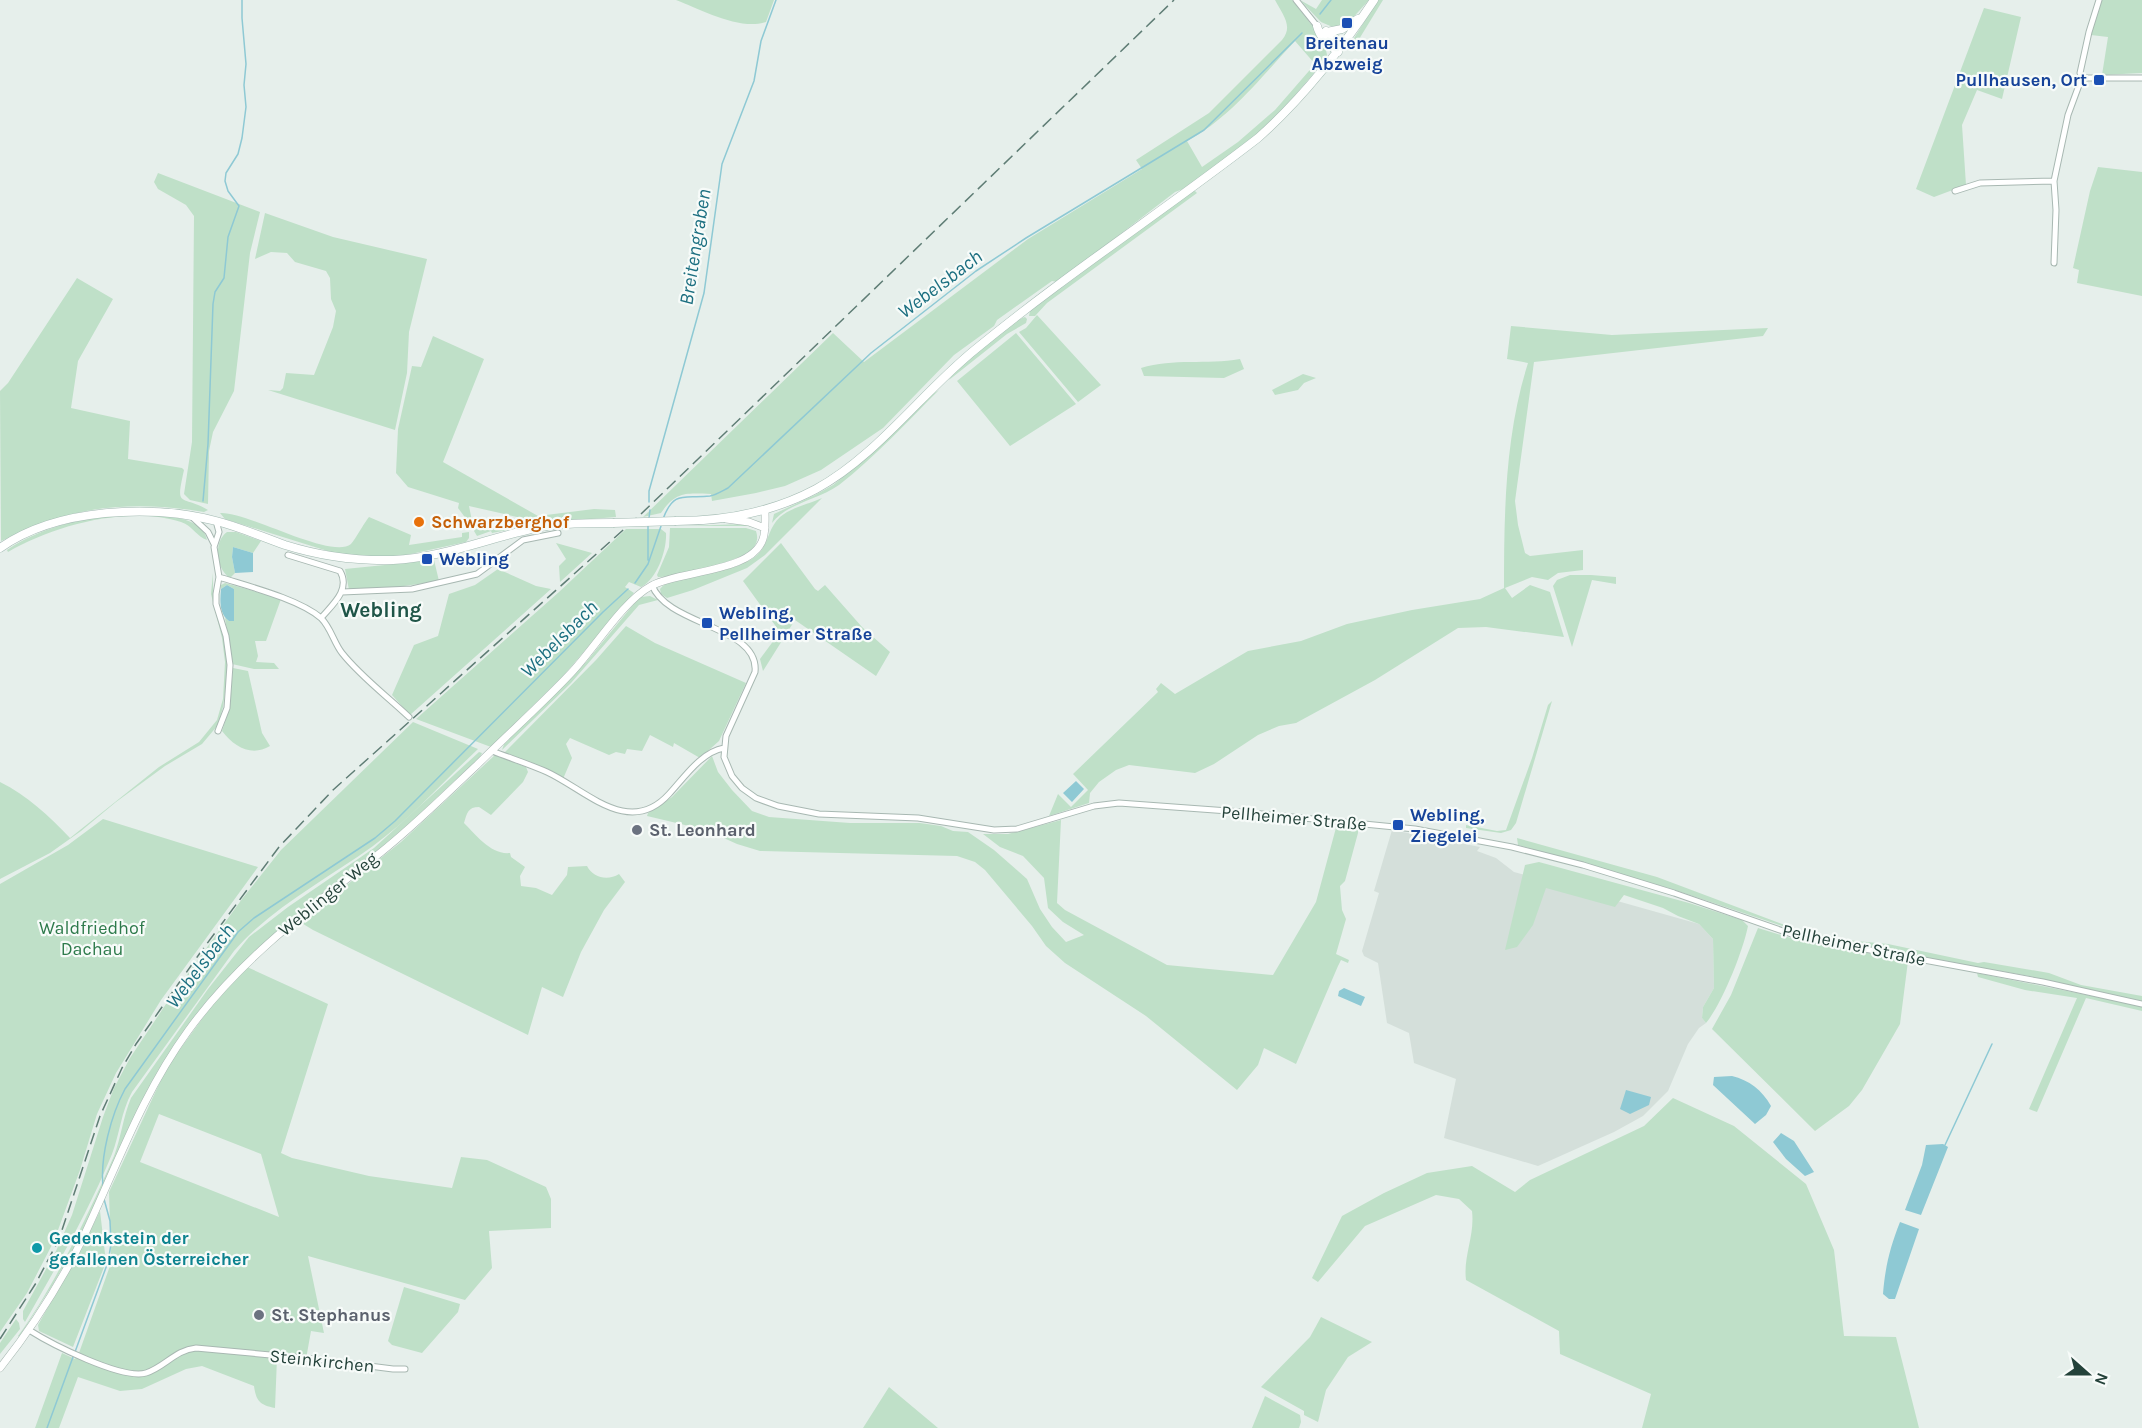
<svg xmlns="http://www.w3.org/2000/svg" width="2142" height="1428" font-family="Karla,sans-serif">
  <rect width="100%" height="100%" fill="#e6efeb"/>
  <path fill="#d4dfda" d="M1392,830L1480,847L1477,851L1496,858L1514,872L1699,924L1713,939L1714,988L1703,1007L1702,1018L1706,1023L1699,1028L1688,1044L1668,1091L1643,1116L1614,1132L1538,1166L1444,1138L1456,1079L1414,1063L1409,1033L1387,1023L1378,963L1364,956L1362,951L1379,893L1374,891Z"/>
  <path fill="#bfe0c8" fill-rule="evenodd" d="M676,0H774L766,22C740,31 700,9 676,0Z
    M1275,0H1292C1302,13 1329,43 1327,58L1278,115L1252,139L1183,189L1175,192L1058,282L1052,281L997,320L994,326L954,355L883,428L821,470L785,486L756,493L712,501L711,494C686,493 676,491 661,513L643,517L833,333L864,362L1028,239L1142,169L1136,160L1209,113L1282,40C1294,26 1282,14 1275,0ZM1295,41L1315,64L1275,110L1238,142L1202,167L1187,141C1230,118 1262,76 1295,41Z
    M1300,0L1316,9L1322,0H1369L1349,22L1335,28L1321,22Z
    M1378,0H1383L1353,49H1350L1349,46Z
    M2101,0H2142V73L2102,75L2108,37L2091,35Z
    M1984,8L2021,17L2002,99L1977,90L1962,125L1966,185L1934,197L1916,189Z
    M2098,167L2142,172V296L2077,283L2079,270L2073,268L2090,191Z
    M158,173L260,212L250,253L234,391L213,432L209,451L208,504L190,500L184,494L192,442L194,216L186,205L158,189L154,182Z
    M1194,190L1197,193L1047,303L1035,316H1029L1030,311Z
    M265,213L333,237L427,259L409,332L407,373L395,430L268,390L280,391L283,388L286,373L314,375L333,327L336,311L331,299L330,278L326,271L295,262L287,253L271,252L255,259Z
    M77,278L113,299L78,361L71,408L130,421L128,459L182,468L184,470C175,510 181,494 208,510L204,512C158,504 107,503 62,517C41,524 21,533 1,541L0,391L8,383Z
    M1037,315L1101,385L1078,402L1019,332L1026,328Z
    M1025,317L1027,319L1026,323L1007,334L949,380C962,362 1004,324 1025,317Z
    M1511,326L1612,335L1768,328L1763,336L1534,362L1515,501L1518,525L1525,553L1530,556L1583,550V570L1558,573L1548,580L1532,577L1505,588L1512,598L1530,585L1550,592L1564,637L1486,627L1458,628L1375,680L1296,723L1279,726L1258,735L1214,764L1195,773L1129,765L1116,770L1099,782L1090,793L1089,803L1049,816L1058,794L1071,807L1088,790L1073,774L1158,692L1156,689L1161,683L1175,694L1248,651L1301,641L1347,624L1412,610L1480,599L1504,588C1504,513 1505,435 1528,363L1507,359Z
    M1016,333L1076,404L1010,446L957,381Z
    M433,336L484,359L443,462L538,516L594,509L615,510L616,517L542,523L492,533L491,531L477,536L474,531L475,529C490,532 512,525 526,519L469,506L472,521L470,524L458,508L459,503L408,487L396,473L398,429L412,366L421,367Z
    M1240,359L1244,369L1224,378L1144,376L1141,368C1174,358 1206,365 1240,359Z
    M1303,374L1316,378L1304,383L1298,390L1275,395L1272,390Z
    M939,390C907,422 875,457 839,485C818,500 787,503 772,523L774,514L815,495L833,485L854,468L931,395Z
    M822,498L765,555L747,568L693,590L667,598L661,594L660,589C672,574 713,574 731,568C737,567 743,563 748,561C770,551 765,531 780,517C790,508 809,504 822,498Z
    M220,513C247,511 331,560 351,544C355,540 364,523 369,517L411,535L409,545L462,537V533L469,532V538L466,542L397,557L364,556L334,553L225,519Z
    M121,514C143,515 202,511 207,540C197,537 193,526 181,522C129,505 54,525 8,552L7,550C41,527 80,519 121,514Z
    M745,524L754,528L748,526H685Z
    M670,528H746L756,531C759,540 756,546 749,552C738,561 672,578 658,577L657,575L669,547Z
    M626,529H661L666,533C667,550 657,579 641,587L629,582L625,587L634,593L564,675L491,747L416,719L559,592Z
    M227,532H236L261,541L253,553L233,547L232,557L235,573L230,578C216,569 213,542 227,532Z
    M556,543L592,553L560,582L559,566L566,559Z
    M781,543L815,589L818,591L825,585L862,627L890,652L876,676L795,620L763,671L760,659L780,632L743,581Z
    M434,560L439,581L390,588L349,590L345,569Z
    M498,569L536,586L551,589L410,715L392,695L414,645L438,636L449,594L475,585Z
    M213,573V599L223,631L228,669L223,707L218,725L202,744L165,766L116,802L81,831L50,853L0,879V782C27,795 49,816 70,838L159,767L199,742L217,720L223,699L225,662L222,638L211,594Z
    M1570,575H1591L1616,577V584L1592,580L1572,647L1553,586L1557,580Z
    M225,583L281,599L266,641H255L258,656L256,662L274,663L279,669H254L232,664L225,618L229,621L234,620V589L227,585L221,589V585Z
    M650,596L658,600L639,605L571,683L502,750L504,744L587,661L637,600L641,597Z
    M626,626L655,643L746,683L719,741L700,758L674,743L673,747L650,735L642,751L627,749L625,754L616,752L609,755L570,738L566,744L572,758L563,779L503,754L596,660Z
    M233,668L248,671L262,733L270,746C252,757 234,747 222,731L230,707Z
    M1552,701L1516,823L1511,830L1501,833L1466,828V825L1497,831L1506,830L1532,758L1548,705Z
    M413,722L478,749C444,781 411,818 373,846C326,880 272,907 234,951L132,1092C121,1112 120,1133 112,1154C89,1211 55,1269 25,1322L23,1319V1311L56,1251L72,1215L103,1117L114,1088L130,1058L166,1004L242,899L281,850Z
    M479,752L482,753L480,757L394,838L258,948L227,979L198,1013L174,1046L75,1246L52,1286L19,1337L18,1336C54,1287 89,1213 114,1156C121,1138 123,1117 131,1098L208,989L249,937L288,907L374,848Z
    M495,755L526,767L528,772L523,782L491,815L479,807C468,807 467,813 464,823C476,835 491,855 510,853L511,857L525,867L520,876L521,886L536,888L552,895L567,875L568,867L587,866C593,878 608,881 619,874L625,882L604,910L581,952L563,997L542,987L528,1035L313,930L300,922L401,842Z
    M712,756L718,772L732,790L752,811L769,817L850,823H920L941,826L953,831L968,832L994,850L1027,879L1040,909L1052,927L1066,942L1084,935L1063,922L1048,908L1044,878L1023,856L1000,847L983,834H1008L1061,820L1057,903L1065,910L1167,965L1273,975L1316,902L1337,824L1355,826L1358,828V833L1345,881L1340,886L1342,910L1346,919L1336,954L1349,960L1348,963L1341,960L1338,966L1296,1064L1264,1048L1258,1065L1237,1090L1146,1016L1065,963L1046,946L1032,926L985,870L975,862L957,856L760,851L737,844L706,830L647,816L648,813L672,797Z
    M103,819L258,867L161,1000L116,1073L97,1114L80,1170L54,1241L27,1293L0,1332V884L68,845Z
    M1517,838L1657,877L1801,931L1856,941L1888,944L1978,963L1984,962L2049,973L2081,985L2142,996V1001L2029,976L1880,950L1803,933L1672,889L1518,845Z
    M1539,862L1689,903L1742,920L1748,926C1743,951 1722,1004 1706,1023L1702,1018L1703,1007L1714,988L1713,939L1699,924L1678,916L1663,908L1624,895L1615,907L1546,888L1533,925L1517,947L1505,950L1525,865Z
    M1758,928L1791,938L1908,961L1900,1024L1862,1090L1849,1106L1815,1131L1712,1029L1731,995Z
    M247,967L328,1004L281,1153L292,1158L369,1176L452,1188L461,1157L487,1160L546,1187L551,1199V1228L489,1231L492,1268L465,1300L308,1256L324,1333L311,1331L306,1359L277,1358L275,1408C260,1405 256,1401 254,1386L202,1366L186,1369L142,1389L120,1391L78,1377L59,1428H35L62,1353L75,1359L79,1353L111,1263L109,1192L167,1067L213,1004ZM159,1114L261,1154L279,1217L140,1162Z
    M1977,973L2142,1006V1011L2086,998L2037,1112L2029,1109L2077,998L2025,990L1978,977Z
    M1673,1098L1734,1126L1806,1184L1834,1250L1844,1336L1896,1337L1919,1428H1642L1651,1394L1560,1354L1559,1331L1466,1280C1463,1256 1475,1236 1472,1211L1459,1199L1436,1195L1365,1226L1318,1282L1312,1278L1342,1216L1384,1193L1427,1173L1472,1166L1515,1192L1530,1180L1644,1126Z
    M100,1211L106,1262L73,1347L39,1331L38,1325L84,1243Z
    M404,1287L460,1304L458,1312L422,1353L392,1345L388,1341Z
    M1321,1317L1372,1342L1348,1357L1326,1390L1318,1422L1304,1415V1411L1261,1387L1310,1337Z
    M16,1319L19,1323L20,1329L0,1354V1343Z
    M889,1387L938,1428H863Z
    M1265,1396L1300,1415L1301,1422L1299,1428H1252Z"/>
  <path fill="#8ec9d4" d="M233,547L253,553V572L235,573L232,557Z
    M227,585L234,589V621H229C219,614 220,600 221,589Z
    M1076,781L1084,789L1072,802L1063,793Z
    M1344,988L1365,997L1361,1006L1338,996L1339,991Z
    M1732,1076C1749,1080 1762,1090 1771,1106L1766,1115L1755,1124L1713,1085L1714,1077Z
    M1626,1090L1651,1097L1649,1105L1630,1114L1620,1109Z
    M1781,1133L1794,1141L1814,1172L1805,1176L1786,1159L1773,1142Z
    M1943,1144L1948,1147L1921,1215L1905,1210L1922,1165L1926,1145Z
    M1900,1222L1919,1229L1895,1299H1889L1883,1294C1885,1268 1890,1247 1900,1222Z"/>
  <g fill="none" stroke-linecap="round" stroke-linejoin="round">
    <path stroke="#8ec9d4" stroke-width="1.5" d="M1320,14L1331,0
      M203,501L208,444L213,304L215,292L224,278L228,237L239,206L228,191L225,181L226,173L238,154L242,138L246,107L244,85L246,64L242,18V0
      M649,502V491L704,293L722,164L754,81L761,41L776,0
      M649,518L650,510
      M663,519C674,489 685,499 710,496C716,495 722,491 728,488L871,353L976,271L1026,238L1204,130L1302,33
      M648,560V526
      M635,583L648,564L661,526
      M1945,1145L1992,1044
      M103,1186C100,1157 111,1115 125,1089L238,932L254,918L375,838L395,821L603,612L628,589
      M75,1352L108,1262L111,1244L110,1221L104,1199
      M47,1428L73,1357"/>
    <defs>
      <path id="minor" d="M1296,0L1317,26
        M2082,77L2087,78H2142
        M1955,191L1980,183L2054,181
        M2054,263L2056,210L2054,181L2068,115L2082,77L2080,73L2089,32L2099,0
        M193,518L208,532L214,544
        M216,521L219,532L214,547L219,577L216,594V604L226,636L230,665L227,708L218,731
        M288,555L340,571C351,590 332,605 321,618
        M219,577C247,586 299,599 321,618C331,628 334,643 342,653C361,677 387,696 409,717
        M652,585C667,626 760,626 755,672L726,736L724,757L732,776L742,788L756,798L778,806L819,814L918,818L994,830L1017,829L1094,806L1119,803L1242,812L1415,829L1512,847L1583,865L1674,893L1800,937L2043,982L2142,1004
        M342,592L412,589L477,574L523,540L558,533
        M492,751C510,758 529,764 547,772C586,790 629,838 669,794C684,778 701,752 724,748
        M29,1330C51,1344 122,1380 146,1373C165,1367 175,1350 196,1348L314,1359L393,1369H405"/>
      <path id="tertiary" d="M726,519L749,522L765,528
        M0,1368C32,1328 60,1284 83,1238C116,1168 142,1094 188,1031C240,959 311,907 380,853C414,826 445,795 477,765C508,734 541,705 571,673C594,649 623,601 651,586C680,570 752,573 763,539C766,530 765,519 765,510"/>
      <path id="secondary" d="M1317,26C1320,38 1329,45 1338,52
        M1326,31L1343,45
        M1327,32L1342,29L1358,19
        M676,521C725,521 773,512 816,489C877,456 923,391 977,348C1067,274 1165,210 1258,138C1304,97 1340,51 1374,0
        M0,548C57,508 151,504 216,521C240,527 262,537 285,545C320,556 356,561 393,560C442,558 488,538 536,528C561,523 587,523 613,523"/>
    </defs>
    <use href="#minor" stroke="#a8b8b2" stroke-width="7"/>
    <use href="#tertiary" stroke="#a8b8b2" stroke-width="8"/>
    <use href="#secondary" stroke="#a4bbb3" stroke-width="9"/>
    <use href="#minor" stroke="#fff" stroke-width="5"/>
    <use href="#tertiary" stroke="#fff" stroke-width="7"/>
    <use href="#secondary" stroke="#fff" stroke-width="8"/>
    <path stroke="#5f7d75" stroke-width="1.5" stroke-dasharray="12 6" stroke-linecap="butt" d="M0,1339L36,1283L59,1239L100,1116L122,1068L136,1044L200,953L279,847L333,790L641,514L1174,0"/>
    <defs>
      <path id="secondary-bridge" d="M613,523L676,521"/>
    </defs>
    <use href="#secondary-bridge" stroke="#a4bbb3" stroke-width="9" stroke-linecap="butt"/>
    <use href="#secondary-bridge" stroke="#fff" stroke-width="8"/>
  </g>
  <g fill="#1a4fb4" stroke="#f7fbf9" stroke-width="2">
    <rect x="1341" y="17" width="12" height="12" rx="3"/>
    <rect x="2093" y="74" width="12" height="12" rx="3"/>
    <rect x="421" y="553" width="12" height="12" rx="3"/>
    <rect x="701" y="617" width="12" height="12" rx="3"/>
    <rect x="1392" y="819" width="12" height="12" rx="3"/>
  </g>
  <circle fill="#e8710a" stroke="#f7fbf9" stroke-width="2" cx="419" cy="522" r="6"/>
  <g fill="#6b7280" stroke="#f7fbf9" stroke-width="2">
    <circle cx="637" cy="830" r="6"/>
    <circle cx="259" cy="1315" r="6"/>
  </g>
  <circle fill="#0f9aa8" stroke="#f7fbf9" stroke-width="2" cx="37" cy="1248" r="6"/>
  <g text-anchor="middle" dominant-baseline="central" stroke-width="4.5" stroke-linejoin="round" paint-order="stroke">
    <g font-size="18" font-weight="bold" fill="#164399" stroke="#f7fbf9" text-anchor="start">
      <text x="1347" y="43" text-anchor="middle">Breitenau<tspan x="1347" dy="21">Abzweig</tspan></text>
      <text x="2087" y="80" text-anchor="end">Pullhausen, Ort</text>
      <text x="439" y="559">Webling</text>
      <text x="719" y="613">Webling,<tspan x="719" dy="21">Pellheimer Straße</tspan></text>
      <text x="1410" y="815">Webling,<tspan x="1410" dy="21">Ziegelei</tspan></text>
    </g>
    <g font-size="18" font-weight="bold" fill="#c56008" stroke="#f7fbf9" text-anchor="start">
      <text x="431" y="522">Schwarzberghof</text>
    </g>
    <g font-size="18" fill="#24423a" stroke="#f7fbf9">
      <text transform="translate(1294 818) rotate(5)">Pellheimer Straße</text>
      <text transform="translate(328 894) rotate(-39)">Weblinger Weg</text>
      <text transform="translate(1854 945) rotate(12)">Pellheimer Straße</text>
      <text transform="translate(322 1361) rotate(6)">Steinkirchen</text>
    </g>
    <g font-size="18" font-weight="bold" fill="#5b616d" stroke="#f7fbf9" text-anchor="start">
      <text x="649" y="830">St. Leonhard</text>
      <text x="271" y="1315">St. Stephanus</text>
    </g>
    <g font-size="18" fill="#2d7a4b" stroke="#f7fbf9">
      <text x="92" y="928">Waldfriedhof<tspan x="92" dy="21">Dachau</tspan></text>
    </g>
    <g font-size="18" font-weight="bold" fill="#0d838f" stroke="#f7fbf9" text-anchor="start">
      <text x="49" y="1238">Gedenkstein der<tspan x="49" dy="21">gefallenen Österreicher</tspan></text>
    </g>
    <g font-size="20" font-style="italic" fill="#1c6f80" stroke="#f7fbf9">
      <text transform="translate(695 247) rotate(-81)">Breitengraben</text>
      <text transform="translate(940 284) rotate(-37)">Webelsbach</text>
      <text transform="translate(559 639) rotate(-45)">Webelsbach</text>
      <text transform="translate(200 966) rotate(-53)">Webelsbach</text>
    </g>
    <g font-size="21" font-weight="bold" fill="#1f5548" stroke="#f7fbf9">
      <text x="381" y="610">Webling</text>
    </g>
  </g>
  <g transform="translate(2088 1374) rotate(111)" stroke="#f7fbf9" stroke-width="4.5" paint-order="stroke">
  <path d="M0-4.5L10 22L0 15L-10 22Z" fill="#24423a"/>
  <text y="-9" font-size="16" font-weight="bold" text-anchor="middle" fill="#24423a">N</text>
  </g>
</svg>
